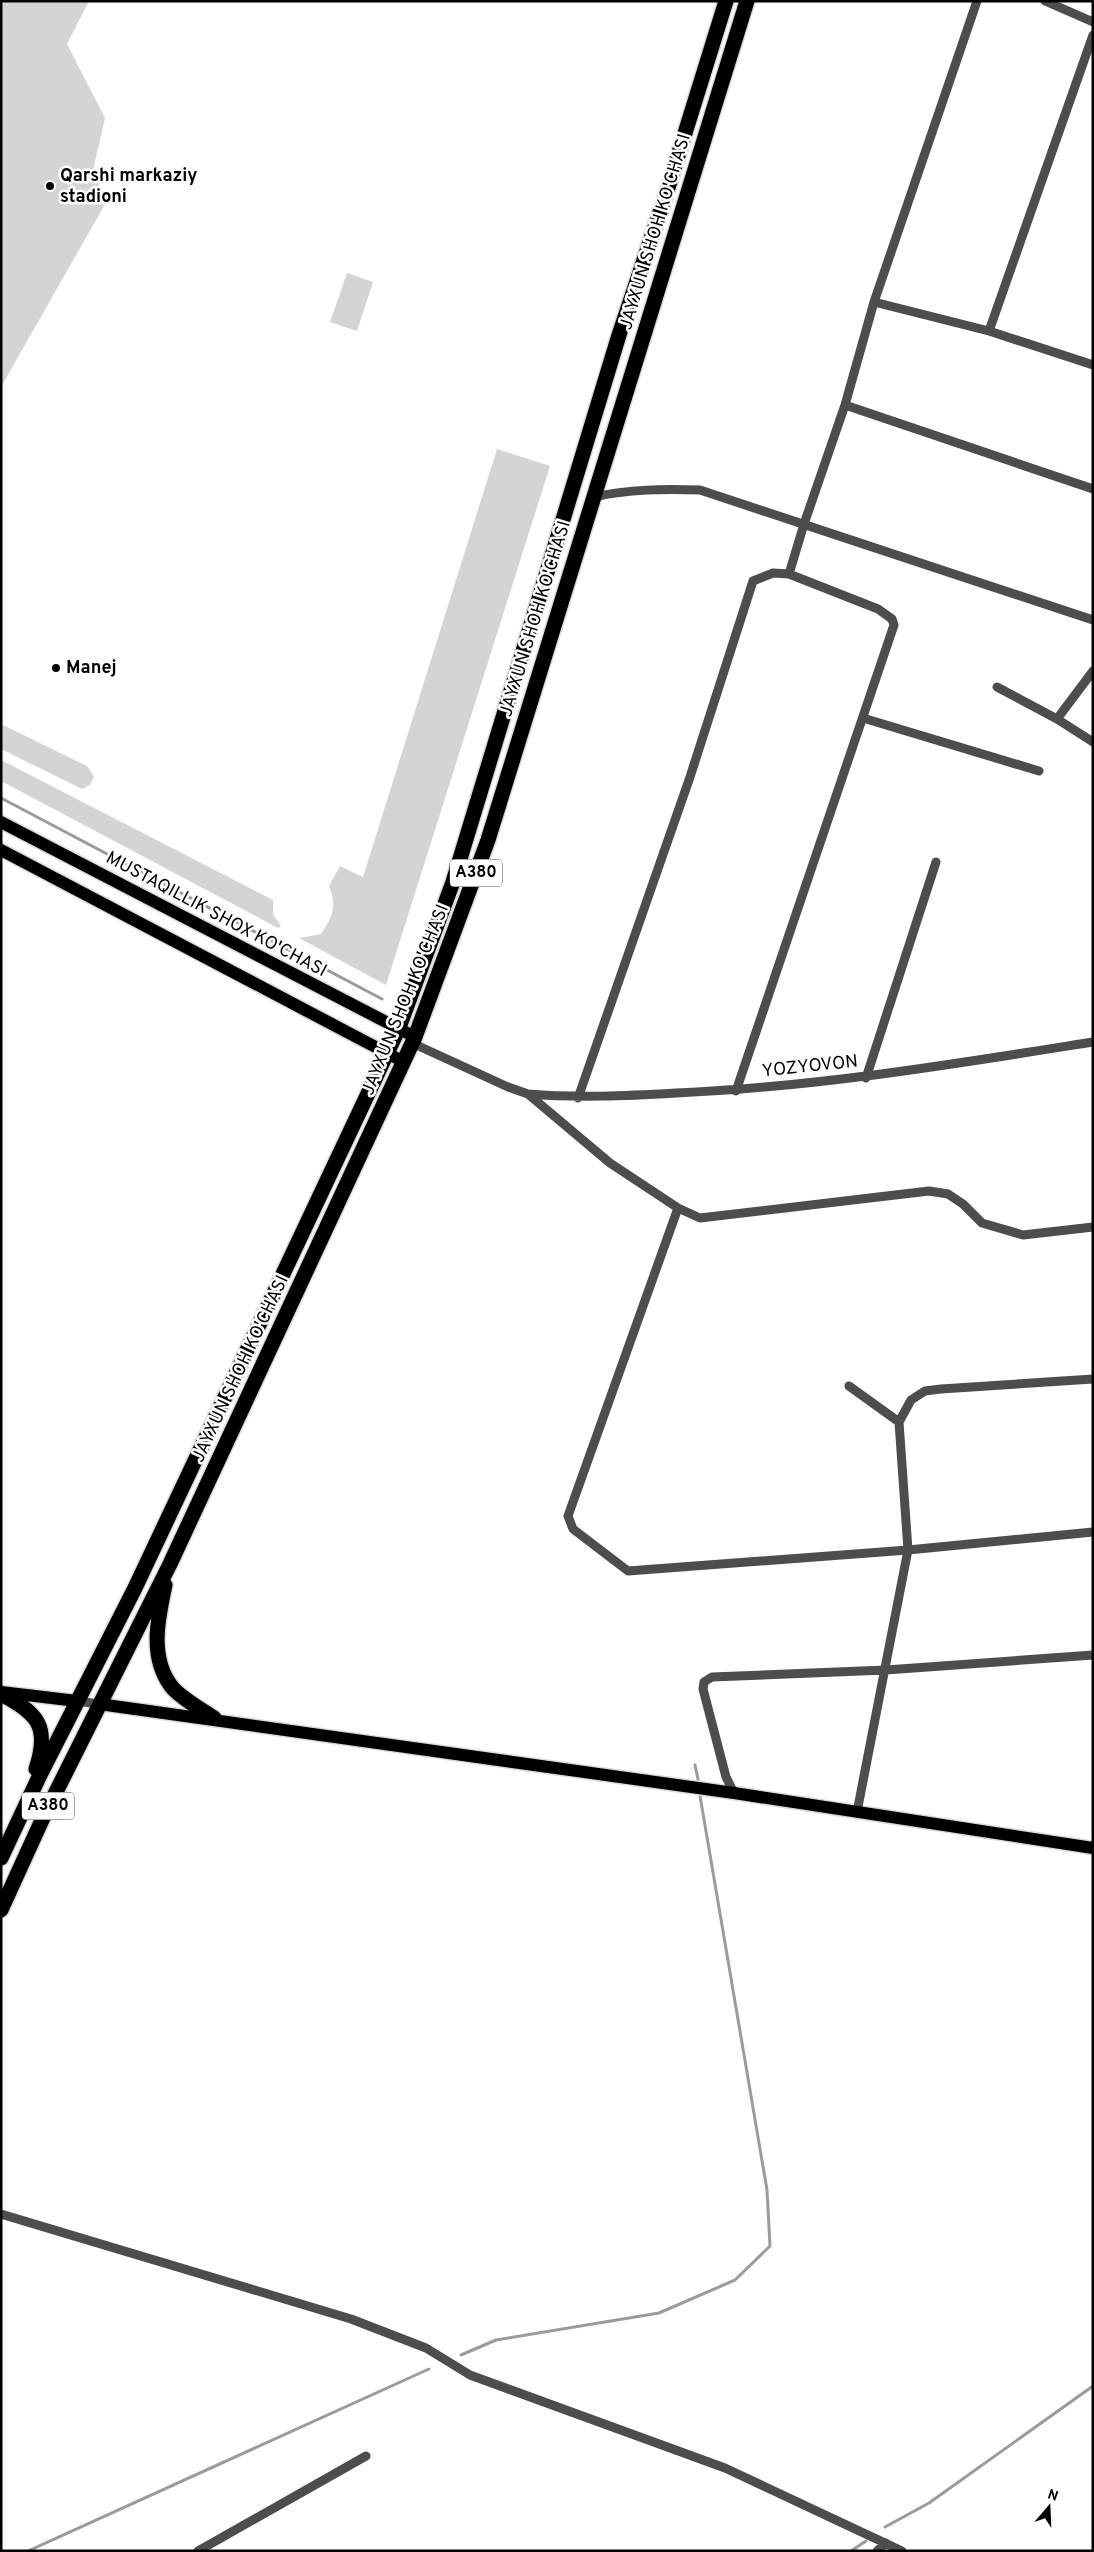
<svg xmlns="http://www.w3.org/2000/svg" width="1094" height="2552" font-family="Overpass,sans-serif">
  <rect width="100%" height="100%" fill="#fff"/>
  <path fill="#d4d4d4" d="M1,1H89L67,44L105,118L94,166L104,206L1,387Z
    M347,273L373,282L357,331L330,322Z
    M497,449L550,466L386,985L299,938L321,934C333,917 337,905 329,886L340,866L363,877Z
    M1,724L87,766L94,777L90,785L82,789L1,749Z
    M1,760L273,900V914L281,926L278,928L1,781Z"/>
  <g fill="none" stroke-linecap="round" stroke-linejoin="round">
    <path stroke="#9b9b9b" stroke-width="3" d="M1,798L382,999
      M695,1765L699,1784
      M461,2355L496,2340L659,2313L735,2280L770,2246L767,2190L699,1790
      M885,2527L929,2503L1093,2386
      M28,2551L429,2369
      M851,2551L866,2541"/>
    <defs>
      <path id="major" d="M1,822L415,1037
        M1,850L404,1062
        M1,1692L77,1701
        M99,1704L734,1793L1093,1848"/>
      <path id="highway" d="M165,1585C158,1618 149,1656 171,1686C179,1697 202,1710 214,1718
        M1,1694C38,1713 50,1727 36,1769
        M1,1858L39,1777L135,1588L398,1030L453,882L619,335L668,188L726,1
        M1,1910L42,1820L170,1564L415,1037L488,840L747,1"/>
    </defs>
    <use href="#major" stroke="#dbdbdb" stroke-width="15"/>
    <use href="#highway" stroke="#dbdbdb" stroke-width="18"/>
    <path stroke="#4d4d4d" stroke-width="9" d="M1045,1L1093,22
      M874,302L989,331L1093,365
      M989,331L1093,35
      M845,405L1093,489
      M594,497C629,489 664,489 700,490L1093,620
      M789,574L804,524L845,405L874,302L977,1
      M997,687L1057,719L1093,742
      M863,718L1039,771
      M1057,719L1093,671
      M412,1043L508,1087L528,1094L610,1163L678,1208L700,1218L929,1191L948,1194L963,1204L982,1223L1023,1235L1093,1227
      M866,1078L936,862
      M528,1094C578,1098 625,1096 676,1093C816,1087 954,1064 1093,1042
      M578,1098L690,777L753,581L773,573L789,574L878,609L892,619L894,625L736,1091
      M678,1208L568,1516L573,1529L628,1571L908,1550L1093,1532
      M849,1386L899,1422
      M77,1701L99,1704
      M734,1793L726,1777L703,1689L704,1682L712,1677L886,1670L1093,1655
      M857,1812L908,1550L899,1422L911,1400L925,1391L941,1389L1093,1379
      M1,2214L351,2319L426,2348L470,2375L725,2468L902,2551
      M198,2551L366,2456
      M877,2551L886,2543"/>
    <use href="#major" stroke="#000" stroke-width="12"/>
    <use href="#highway" stroke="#000" stroke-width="15"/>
  </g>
  <g fill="#000" stroke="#fff" stroke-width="2">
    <circle cx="50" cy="186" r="5"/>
    <circle cx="56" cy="668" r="5"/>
  </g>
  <g text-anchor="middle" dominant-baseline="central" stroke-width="5" stroke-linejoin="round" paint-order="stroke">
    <g fill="#fff" stroke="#4c4c4c" stroke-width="1">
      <rect x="450" y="859.5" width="52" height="27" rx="4"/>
      <rect x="22" y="1792.5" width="52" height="27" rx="4"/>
    </g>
    <g font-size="16" font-weight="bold" fill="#000">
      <text x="476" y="873">A380</text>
      <text x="48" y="1806">A380</text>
    </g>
    <g font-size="18" font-weight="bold" fill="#000" stroke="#fff" text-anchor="start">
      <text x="60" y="176">Qarshi markaziy<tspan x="60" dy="21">stadioni</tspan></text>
      <text x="66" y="668">Manej</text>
    </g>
    <g font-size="18" fill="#000" stroke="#fff">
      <text transform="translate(656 232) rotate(-73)">JAYXUN SHOH KO'CHASI</text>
      <text transform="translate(536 619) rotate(-73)">JAYXUN SHOH KO'CHASI</text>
      <text transform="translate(216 915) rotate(28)">MUSTAQILLIK SHOX KO'CHASI</text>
      <text transform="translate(406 1000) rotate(-68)">JAYXUN SHOH KO'CHASI</text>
      <text transform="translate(810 1067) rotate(-6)">YOZYOVON</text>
      <text transform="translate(241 1369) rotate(-65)">JAYXUN SHOH KO'CHASI</text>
    </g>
  </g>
  <rect width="1094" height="2552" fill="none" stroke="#000000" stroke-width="5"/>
  <g transform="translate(1049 2507) rotate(19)" stroke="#ffffff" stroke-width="4" paint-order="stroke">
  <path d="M0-4L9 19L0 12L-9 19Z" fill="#000000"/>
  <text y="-8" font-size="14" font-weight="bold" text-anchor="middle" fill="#000000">N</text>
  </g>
</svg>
